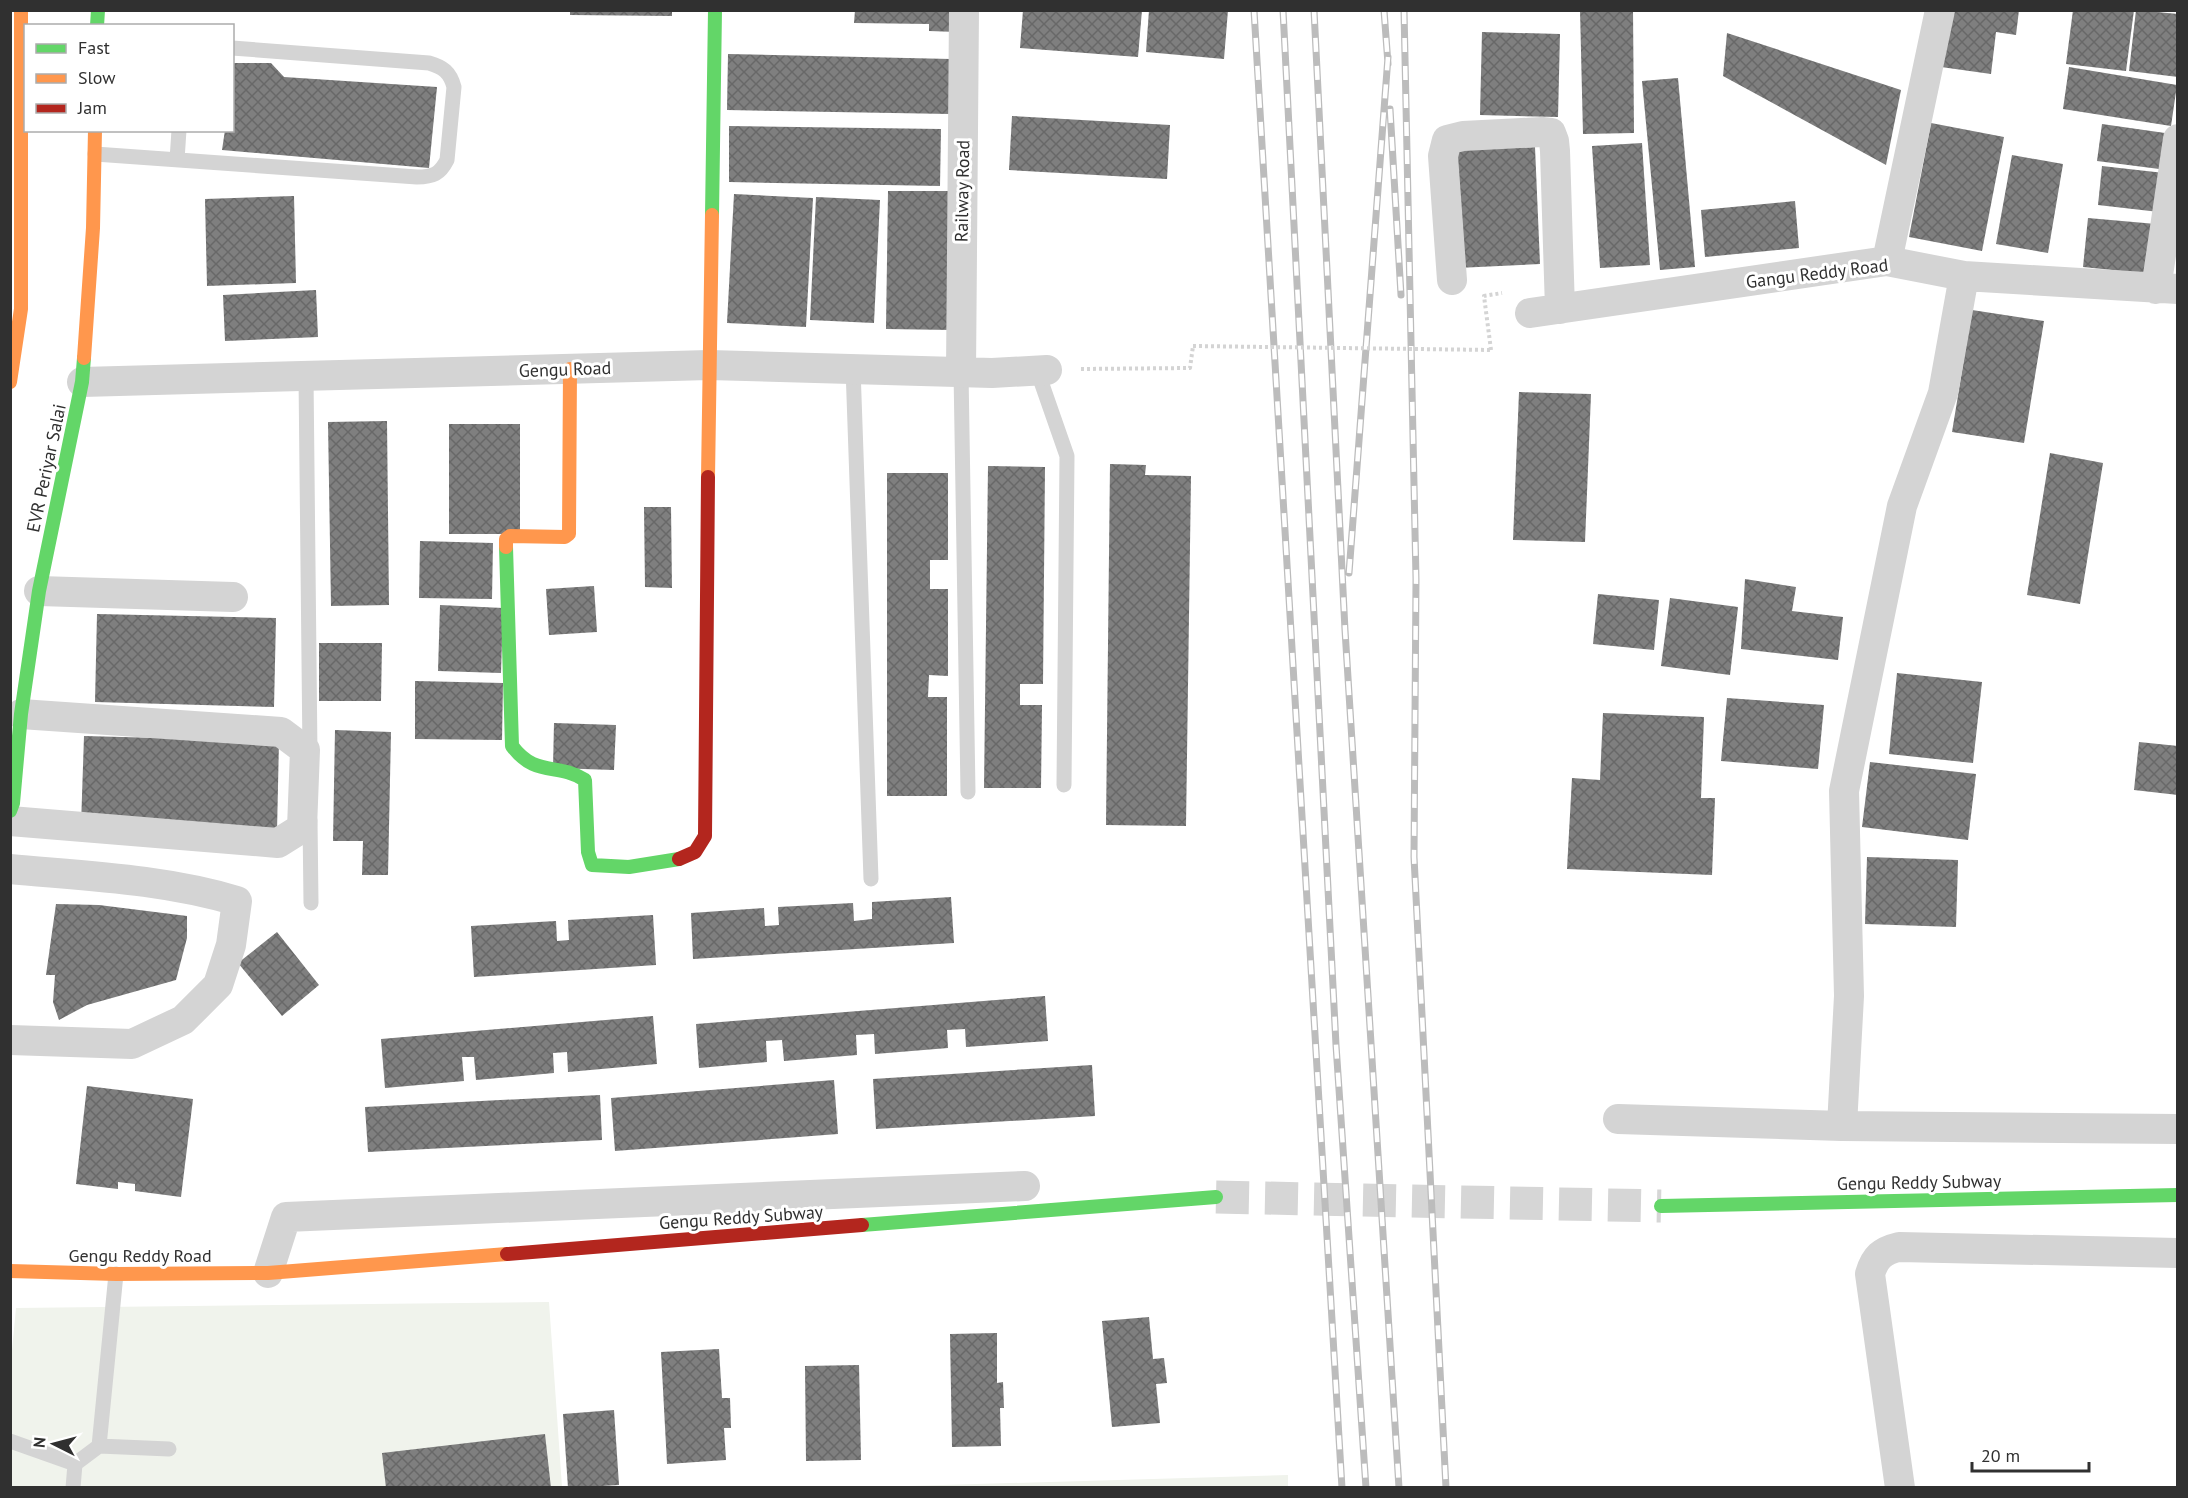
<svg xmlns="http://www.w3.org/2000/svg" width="2188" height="1498" font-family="'PT Sans',sans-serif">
  <defs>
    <pattern id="building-cross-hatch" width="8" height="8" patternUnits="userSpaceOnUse" patternTransform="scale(1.5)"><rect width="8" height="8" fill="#7f7f7f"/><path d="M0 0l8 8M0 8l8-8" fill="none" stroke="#686868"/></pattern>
  </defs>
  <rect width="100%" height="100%" fill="#fff"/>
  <path fill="#f0f3ec" d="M549,1302L562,1487L11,1488L10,1371L16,1308Z
    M1288,1475V1487H874Z"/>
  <path fill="url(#building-cross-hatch)" d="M570,10H672V16L570,15Z
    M855,10H957V32L929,31V24L854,23Z
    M1023,10H1142L1138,57L1020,48Z
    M1149,10H1228L1224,59L1146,52Z
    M1580,10H1633L1634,133L1583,134Z
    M1949,10H2019L2016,35L1996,32L1991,74L1941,67Z
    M2073,10H2134L2126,71L2066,64Z
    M2136,10L2178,14V77L2129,71Z
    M1482,32L1560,34L1558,117L1480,115Z
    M1727,33L1901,90L1886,165L1723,76Z
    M728,54L951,59L950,114L727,110Z
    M232,63H271L284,77L437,87L429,168L222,150L225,130H232Z
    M2069,67L2177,85L2171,126L2063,109Z
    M1678,78L1695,267L1660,270L1642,81Z
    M1012,116L1170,125L1167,179L1009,170Z
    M1931,123L2004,137L1982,251L1909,237Z
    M2102,124L2172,134L2167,170L2097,161Z
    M729,126L941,129L940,186L729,182Z
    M1642,143L1650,265L1600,268L1592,146Z
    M1535,147L1540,264L1457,268L1452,150Z
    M2012,155L2063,164L2048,253L1996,244Z
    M2102,166L2164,173L2159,212L2098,205Z
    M888,191H953L952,330L886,329Z
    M734,194L813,198L806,327L727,323Z
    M294,196L296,283L207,286L205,199Z
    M816,197L880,200L874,323L810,320Z
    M1795,201L1799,248L1705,257L1701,210Z
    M2088,218L2156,224L2151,274L2083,267Z
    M316,290L318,337L225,341L223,295Z
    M1972,310L2044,321L2024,443L1952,432Z
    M1519,392L1591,394L1585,542L1513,540Z
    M387,421L389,605L331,606L328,422Z
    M449,424H520V534H449Z
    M2050,453L2103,463L2080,604L2027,595Z
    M1110,464L1146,465L1145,475L1191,476L1186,826L1106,825Z
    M988,466L1045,467L1043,684H1020V705H1042L1041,788H984Z
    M887,473H948V560H930V589H948V676L929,675L928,697H947V796H887Z
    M644,507H671L672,588L645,587Z
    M420,541L493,543L492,599L419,598Z
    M1745,579L1796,587L1792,611L1843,617L1838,660L1741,649Z
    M594,586L597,632L549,635L546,589Z
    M1598,594L1659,600L1654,650L1593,644Z
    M1670,598L1738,607L1730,675L1661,666Z
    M440,605L503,608L501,673L438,671Z
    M97,614L276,618L274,707L95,702Z
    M319,643H382L381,701H319Z
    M1897,673L1982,682L1973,763L1889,754Z
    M415,681L503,683L502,740L415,739Z
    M1727,698L1824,705L1818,769L1721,761Z
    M1603,713L1704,717L1701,798H1715L1712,875L1567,869L1572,778L1600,780Z
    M554,723L616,725L614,770L553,768Z
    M335,730L391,732L388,875H362L363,841H333Z
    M84,736L279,741L277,831L81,826Z
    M2139,742L2178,746V795L2134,790Z
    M1870,762L1976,774L1968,840L1862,827Z
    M1867,857L1958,860L1956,927L1865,924Z
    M951,897L954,943L693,959L691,913L764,908L765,926L779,925L778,907L853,903L854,921L872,919V902Z
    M56,904L99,905L187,916V938L176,980L87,1005L59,1020L53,1002L55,975H46Z
    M653,915L656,965L474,977L471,926L556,921L557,941L569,940L568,920Z
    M277,932L319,985L282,1016L238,963Z
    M1045,996L1048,1041L966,1047L965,1029L947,1030L948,1048L875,1054L874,1034L856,1035L857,1055L784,1061L782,1040L766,1041L767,1062L699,1068L696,1024Z
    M653,1016L657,1064L568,1072L567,1052L553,1053L554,1073L476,1080L474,1057H462L464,1081L385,1088L381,1039Z
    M1092,1065L1095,1116L876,1129L873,1079Z
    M834,1080L838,1134L615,1151L611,1098Z
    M87,1086L193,1099L181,1197L135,1191V1184L118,1182V1189L76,1184Z
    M600,1095L602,1140L368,1152L365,1107Z
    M1149,1317L1153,1359L1164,1358L1167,1383L1156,1384L1160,1423L1112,1427L1102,1321Z
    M997,1333V1383L1003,1382L1004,1408H1000L1001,1446L952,1447L950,1334Z
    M719,1349L722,1398H730L731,1428H724L726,1460L667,1464L661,1352Z
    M859,1365L861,1460L806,1461L805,1366Z
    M614,1410L619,1485L568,1488L563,1414Z
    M545,1434L551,1488H386L382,1453Z"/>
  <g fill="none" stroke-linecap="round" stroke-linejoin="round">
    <path stroke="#d6d6d6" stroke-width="33" stroke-dasharray="33 16" stroke-linecap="butt" d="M1216,1197L1661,1206"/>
    <path stroke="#d4d4d4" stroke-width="4" stroke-dasharray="3 3" stroke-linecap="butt" d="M1491,350L1484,296L1502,293
      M1081,369L1190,368L1193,346"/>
    <path stroke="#d4d4d4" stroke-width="15" d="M95,154L417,177C433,177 440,174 447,160L454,87C450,72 443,67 429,63L232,48
      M177,160L179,130
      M853,368L871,879
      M1037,370L1067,456L1064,785
      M961,372L968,792
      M306,376L310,754
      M310,820L311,903
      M10,1441L75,1464L99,1446L169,1449
      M99,1446L116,1274
      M73,1488L75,1464"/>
    <path stroke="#d4d4d4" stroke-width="30" d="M1887,261L1940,10
      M1452,280L1443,156L1447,140L1463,136L1542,132L1551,133L1554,141L1555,151L1560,309
      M2156,289L2178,139
      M1530,313L1887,261L1964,276L2178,289
      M961,372L964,10
      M82,382L709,365L992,373L1047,370
      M39,591L233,597
      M10,821L278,843L302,828L305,750L281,732L21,714
      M10,869C86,876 164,879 237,901L231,945L218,985L183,1020L132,1044L10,1040
      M1618,1119L1842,1126L2178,1129
      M1842,1126L1849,996L1844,791L1902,506L1943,393L1964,276
      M268,1273L286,1217L1025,1186
      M1900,1488L1870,1274C1875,1257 1882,1251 1899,1247L2178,1253"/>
    <path stroke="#63d668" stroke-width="14" d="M97,26L98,10
      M712,215L715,10
      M506,547L512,746C536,778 557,762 585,780L588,852L592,865L629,867L679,859
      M10,811L13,803L21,714L39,591L82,382L84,358
      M1661,1206L2178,1195
      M862,1225L1216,1197"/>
    <path stroke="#ff974d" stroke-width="14" d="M84,358L93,228L95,130
      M10,382L21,309V10
      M708,477L712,215
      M506,547V539L510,536L565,537L569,534L570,369
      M10,1271L116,1274L268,1273L507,1254"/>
    <path stroke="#b3261e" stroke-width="14" d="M679,859L695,852L705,836L708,477
      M507,1254L862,1225"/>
    <defs>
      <path id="rail" d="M1254,10L1342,1488
        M1283,10L1336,1045L1366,1488
        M1314,10L1345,630L1399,1488
        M1384,10L1388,64
        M1404,10L1416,579L1414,857L1446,1488
        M1390,109L1401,295
        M1349,573L1388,57"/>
    </defs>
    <use href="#rail" stroke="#bcbcbc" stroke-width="7"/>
    <use href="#rail" stroke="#fff" stroke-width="4.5" stroke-dasharray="14" stroke-linecap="butt"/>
    <path stroke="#d4d4d4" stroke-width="4" stroke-dasharray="3 3" stroke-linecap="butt" d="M1193,346L1491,350"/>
  </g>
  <g text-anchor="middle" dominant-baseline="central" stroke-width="6" stroke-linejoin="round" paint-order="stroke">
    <g font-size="18" fill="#303030" stroke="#fff">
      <text transform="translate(962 191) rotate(-89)">Railway Road</text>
      <text transform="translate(1817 273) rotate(-7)">Gangu Reddy Road</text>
      <text transform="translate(565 369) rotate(-2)">Gengu Road</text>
      <text transform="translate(46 468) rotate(-78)">EVR Periyar Salai</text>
      <text transform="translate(1919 1182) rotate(-1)">Gengu Reddy Subway</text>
      <text transform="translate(741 1217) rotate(-4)">Gengu Reddy Subway</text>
      <text x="140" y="1255">Gengu Reddy Road</text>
    </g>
  </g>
  <rect width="2188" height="1498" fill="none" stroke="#303030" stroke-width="24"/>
  <rect x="24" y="24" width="210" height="108" fill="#ffffff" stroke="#acacac" stroke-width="1.5"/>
  <rect x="36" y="44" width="30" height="9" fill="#63d668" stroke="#acacac" stroke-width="1.5"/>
  <text x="78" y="54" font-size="18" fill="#303030">Fast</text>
  <rect x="36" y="74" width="30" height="9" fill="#ff974d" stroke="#acacac" stroke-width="1.5"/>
  <text x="78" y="84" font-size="18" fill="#303030">Slow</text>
  <rect x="36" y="104" width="30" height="9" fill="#b3261e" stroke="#acacac" stroke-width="1.5"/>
  <text x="78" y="114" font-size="18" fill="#303030">Jam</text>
  <g transform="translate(54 1444) rotate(276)" stroke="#ffffff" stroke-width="4.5" paint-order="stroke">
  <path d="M0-4.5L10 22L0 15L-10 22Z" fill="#303030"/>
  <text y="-9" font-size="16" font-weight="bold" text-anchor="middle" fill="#303030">N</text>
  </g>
  <path d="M1972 1462v9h117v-9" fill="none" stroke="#303030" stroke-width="3"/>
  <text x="1981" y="1462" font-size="18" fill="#303030" stroke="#ffffff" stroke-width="4.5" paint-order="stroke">20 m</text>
</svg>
